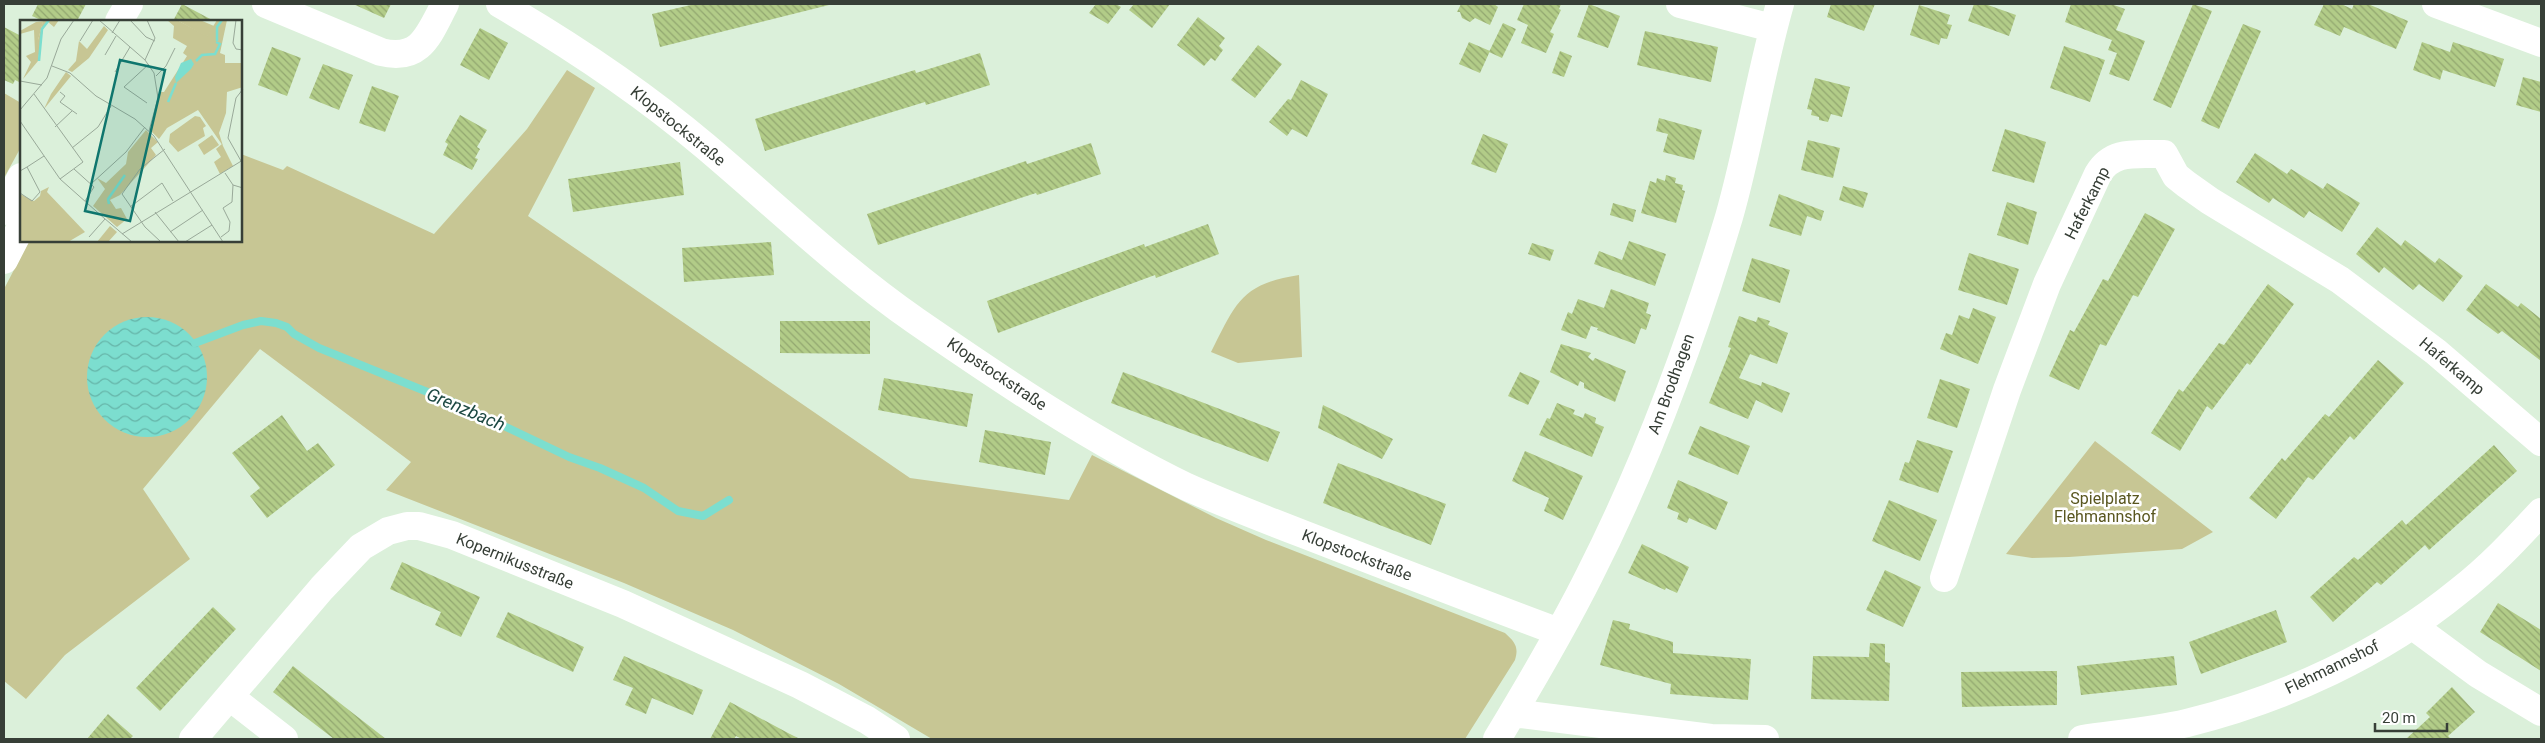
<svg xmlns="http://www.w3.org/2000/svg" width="2545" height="743" font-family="Roboto,sans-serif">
  <defs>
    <pattern id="water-waves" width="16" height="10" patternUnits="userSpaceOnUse" patternTransform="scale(1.25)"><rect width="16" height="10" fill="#7cdecf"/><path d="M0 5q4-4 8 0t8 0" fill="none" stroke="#66b5a9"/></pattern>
    <pattern id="building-back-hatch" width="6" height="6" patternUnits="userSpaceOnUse" patternTransform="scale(1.25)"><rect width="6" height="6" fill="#b2cc88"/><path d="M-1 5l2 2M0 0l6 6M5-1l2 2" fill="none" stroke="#92a770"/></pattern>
  </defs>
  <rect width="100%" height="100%" fill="#dbf0da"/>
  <path fill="#c7c694" d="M567,70L595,88L528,216L910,478L1069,500L1092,455L1216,518L1266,540L1505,633C1515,642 1519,647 1515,660L1465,739H932L839,684L733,630L624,583L386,490L411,462L260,349L143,489L190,559L65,655L26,699L4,681V289L29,241H241V154L283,170L287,166L434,234L527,129Z
    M4,93L21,103V147L4,178Z
    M1299,275L1302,357L1238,363L1211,352C1236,303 1241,284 1299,275Z
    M2095,441L2213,532L2182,549L2069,557L2032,558L2006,554Z"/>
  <path fill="url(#water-waves)" d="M87 377a60 60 0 1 1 120 0a60 60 0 1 1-120 0Z"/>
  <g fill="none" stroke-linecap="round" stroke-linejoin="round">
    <path stroke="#7cdecf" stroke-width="8" d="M195,343L243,325L261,321L276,323L287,327L294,334L319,348L462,406L569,457L600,468L644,488L678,511L703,516L729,500"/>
  </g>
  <path fill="url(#building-back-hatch)" d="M38,4H86L77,21H43L32,16Z
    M182,4L214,21H173Z
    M353,4H391L384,18Z
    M695,4H833L660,47L652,14Z
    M1096,4H1116L1121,7L1108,24L1089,13Z
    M1134,4H1170L1152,28L1129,10Z
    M1461,4H1494L1498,7L1490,25L1475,18L1470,22L1462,18L1460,12H1457Z
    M1524,4H1561L1559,9L1561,10L1550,32L1554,34L1546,53L1521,43L1528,25L1517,20Z
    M1589,4L1620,16L1608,48L1577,37Z
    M1831,4H1875L1864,31L1827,17Z
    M1974,4H1985L2016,15L2009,36L1968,21Z
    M2071,4H2111L2125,9L2116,30L2145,41L2129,81L2109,74L2117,53L2108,50L2112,40L2065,22Z
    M2193,4L2212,11L2171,108L2153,100Z
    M2324,4H2341L2352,9L2354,4H2368L2408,21L2396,49L2344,27L2340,36L2314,25Z
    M1919,5L1950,15L1947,24L1952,25L1947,39L1941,38L1939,45L1910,35Z
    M1198,17L1225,38L1219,46L1223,50L1215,61L1211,58L1204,66L1177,45Z
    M1503,23L1516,29L1502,58L1489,52Z
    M2243,24L2261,31L2219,129L2201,121Z
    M4,27L21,36V83L15,80L13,84L4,80Z
    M480,28L508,43L489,80L460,65Z
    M1645,31L1718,47L1711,82L1637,65Z
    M1469,42L1490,51L1480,73L1459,64Z
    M2422,42L2450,52L2453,42L2504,59L2495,87L2443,70L2440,80L2413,70Z
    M1258,45L1282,64L1255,98L1231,80Z
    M2064,46L2105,60L2090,102L2050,88Z
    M272,47L301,58L287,96L258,85Z
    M1560,51L1572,56L1564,77L1552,73Z
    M980,53L990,85L926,105L925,102L765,151L755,119L915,70L916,73Z
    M323,64L353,75L339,110L309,98Z
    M2523,77L2541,82V112L2516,105Z
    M1815,78L1850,87L1842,117L1831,114L1828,122L1819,120V117L1811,115L1812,110L1807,109Z
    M1301,80L1328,94L1307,137L1292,129L1287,136L1269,122L1288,99L1291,100Z
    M372,86L399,96L385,132L359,123Z
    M460,115L487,130L477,147L480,149L475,158L478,159L472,170L443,155L448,144L445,142Z
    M1659,118L1702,130L1694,160L1663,152L1668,134L1656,131Z
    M2005,129L2046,142L2034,183L1992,171Z
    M1483,134L1508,144L1496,173L1471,164Z
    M1808,140L1840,148L1833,178L1801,170Z
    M1091,143L1101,174L1037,195L1036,193L878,245L867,214L1026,161L1027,164Z
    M2255,153L2287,174L2291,169L2323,189L2327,183L2360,203L2342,232L2309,211L2304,218L2273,198L2269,203L2236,182Z
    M680,162L684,195L573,212L568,179Z
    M1666,175L1676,178L1675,183L1683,185L1682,190L1685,191L1676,223L1641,213L1650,181L1656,183L1657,178L1665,181Z
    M1843,186L1868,193L1863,208L1839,200Z
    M1779,194L1824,211L1821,221L1807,216L1801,236L1769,226Z
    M2007,202L2037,212L2028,245L1997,235Z
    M1613,203L1636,210L1633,222L1610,215Z
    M2145,213L2175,229L2138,297L2133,295L2106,346L2100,344L2079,390L2049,376L2070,330L2074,332L2103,279L2108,281Z
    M1208,224L1219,254L1156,278L1155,275L998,333L987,301L1144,244L1145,247Z
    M2377,227L2401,246L2405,240L2435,263L2439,258L2463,276L2443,302L2419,284L2413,290L2384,267L2379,273L2356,254Z
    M1629,241L1666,254L1655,286L1594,264L1599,251L1622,260Z
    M771,242L774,275L684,282L682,248Z
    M1532,243L1554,250L1550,261L1528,254Z
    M1969,253L2019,269L2007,305L1958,290Z
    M1752,258L1790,270L1780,303L1742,291Z
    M2268,284L2294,304L2250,365L2247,363L2212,410L2207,406L2180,451L2151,433L2179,389L2183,392L2219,343L2224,345Z
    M2486,284L2518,307L2521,303L2541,319V361L2502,331L2498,334L2466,310Z
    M1611,289L1649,303L1646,313L1651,315L1646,330L1641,328L1635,344L1597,330L1598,328L1591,326L1586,339L1561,330L1568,312L1572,314L1578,299L1604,308Z
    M1973,308L1996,317L1978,364L1940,349L1946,333L1952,335L1959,315L1969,319Z
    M1739,316L1756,322L1758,317L1770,321L1768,325L1788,333L1777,364L1750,354L1739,378L1761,386L1762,382L1790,393L1782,413L1756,400L1748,419L1709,403L1731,348L1728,347Z
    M780,321H870V354L780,353Z
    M1561,344L1591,353L1588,357L1593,361L1595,358L1626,371L1615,402L1584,388V383L1580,381L1578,386L1550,372Z
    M2378,360L2404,383L2354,440L2350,436L2313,480L2308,477L2276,519L2249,498L2282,458L2285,461L2325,414L2329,417Z
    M1123,372L1280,432L1268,462L1111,403Z
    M1520,372L1540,381L1528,405L1508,396Z
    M884,378L973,394L967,427L878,410Z
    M1940,379L1970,389L1957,428L1927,418Z
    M1557,403L1575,410L1573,414L1583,418L1585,413L1596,418L1595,423L1604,427L1592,457L1539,435L1547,418L1550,419Z
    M1323,405L1393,439L1382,459L1318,428Z
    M282,415L307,451L318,443L335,465L267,518L250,496L260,488L232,453Z
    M1700,426L1750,446L1738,475L1688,454Z
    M985,430L1051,442L1045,475L979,462Z
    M1917,440L1953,451L1938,493L1899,480L1905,462L1909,463Z
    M2494,445L2517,471L2429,550L2425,545L2381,585L2377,582L2333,622L2310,597L2354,557L2358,560L2402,520L2406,525Z
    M1525,451L1583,476L1563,520L1544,511L1549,498L1512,481Z
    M1338,463L1446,504L1431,545L1323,503Z
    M1678,480L1728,502L1716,530L1689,518L1687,523L1677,519L1679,513L1667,508Z
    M1889,500L1937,520L1920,561L1872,541Z
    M1642,544L1689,567L1677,593L1666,588L1665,590L1628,573Z
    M402,562L480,597L461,637L435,625L441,612L390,589Z
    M1885,570L1921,587L1903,627L1866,610Z
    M2498,603L2541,630V671L2480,632Z
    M213,607L236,629L160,711L136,688Z
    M2276,610L2287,642L2201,674L2189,642Z
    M508,612L584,647L573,672L496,637Z
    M1613,620L1630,624L1629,629L1673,642V653L1751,659L1748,700L1670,694L1671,684L1600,665Z
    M1870,643L1885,644V662L1890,663L1889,701L1811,699L1813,656L1869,657Z
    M624,656L703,690L693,715L652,698L646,714L625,705L633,688L613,680Z
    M2174,656L2177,685L2081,695L2077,666Z
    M293,666L336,700L386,739H334L273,692Z
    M2057,671V705L1962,707L1961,672Z
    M2452,687L2475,712L2448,736L2451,739H2406L2430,717L2426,713Z
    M730,702L788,733L800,739H742L736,736L734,739H710Z
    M108,714L133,736L130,739H87Z"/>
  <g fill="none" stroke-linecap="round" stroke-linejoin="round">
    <path stroke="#fff" stroke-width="28" d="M266,4L381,52C421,62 429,34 445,4
      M500,4C572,46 641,92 705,146C775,205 841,269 916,321C1003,381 1092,441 1187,487C1225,504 1264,519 1303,534C1388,567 1473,600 1559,632
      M1680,4L1772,28
      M2436,4L2541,43
      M119,21L129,4
      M4,211L21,177
      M4,260L21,227
      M1944,578L2007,390L2047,284L2098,174C2113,149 2137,155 2164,154L2176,176L2186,184L2210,201L2340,280L2436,352L2541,442
      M2413,626L2478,674L2541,712
      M230,697L284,739
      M1513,713L1711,738L1765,739
      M193,739L322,588L361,547L388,531L407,526H419L452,535L623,604L800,685L867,720L896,739
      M1497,739C1529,686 1561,632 1589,576C1647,462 1692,340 1729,217C1749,147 1760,74 1780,4
      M2082,739C2117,734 2153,731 2187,723C2284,699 2382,654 2459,591C2489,568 2515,540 2541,512"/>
  </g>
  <g text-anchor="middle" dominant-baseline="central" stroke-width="5" stroke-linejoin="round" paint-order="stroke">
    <g font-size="16" fill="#373f37" stroke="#fff">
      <text transform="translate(678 126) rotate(39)">Klopstockstraße</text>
      <text transform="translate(2087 203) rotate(-63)">Haferkamp</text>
      <text transform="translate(2452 366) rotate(40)">Haferkamp</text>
      <text transform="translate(997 374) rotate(34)">Klopstockstraße</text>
      <text transform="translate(1671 384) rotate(-70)">Am Brodhagen</text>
      <text transform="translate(1357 555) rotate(21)">Klopstockstraße</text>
      <text transform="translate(515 561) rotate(22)">Kopernikusstraße</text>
      <text transform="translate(2332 667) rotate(-26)">Flehmannshof</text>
    </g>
    <g font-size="16" fill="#59561f" stroke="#fff">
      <text x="2105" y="498">Spielplatz<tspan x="2105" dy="18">Flehmannshof</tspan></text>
    </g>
    <g font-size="18" font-style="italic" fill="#1c4842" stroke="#fff">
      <text transform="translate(466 409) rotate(23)">Grenzbach</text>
    </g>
  </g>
  <g transform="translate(20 20)">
    <rect width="222" height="222" fill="#dbf0da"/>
    <path d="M202,124L213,146L200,154L194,142L201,137L196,129Z" fill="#c7c694"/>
    <path d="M39,0L34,7L28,2L23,9L18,40V20L23,1ZM29,167L27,172L65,212L48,222H0V174L14,181L20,176L21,171Z" fill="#c7c694"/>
    <path d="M34,0L23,2L18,20V41L3,59L11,42L6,36L15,32L14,10L0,14V11L16,2ZM147,0H157L187,16L197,0H207L200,33L205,35V43H222L223,67L207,72L206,93L199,113L203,126L178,90L147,108L139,119L130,110L140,72H144L167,36L163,33L167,26L153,18L154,6ZM84,6L88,10L69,38L52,52L48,50L56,41L59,21L67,29ZM46,52L51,56L24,89L31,74ZM175,96L180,97L186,106L183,108L185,116L158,132L149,122L150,114ZM126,110L138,122L131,128L136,135L100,175L90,180L96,189L101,188L107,199L97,207L73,186L85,169L77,158L86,163L106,144L108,132ZM192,115L199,125L184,135L178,125ZM90,206L97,212L88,222H77Z" fill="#c7c694"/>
    <path d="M157,0H180L194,6L187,17Z" fill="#c7c694"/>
    <path d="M171,39L174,44L171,49L156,63L155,57L161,43Z" fill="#7cdecf"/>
    <path fill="none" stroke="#7cdecf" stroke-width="2.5" d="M197,21V7L202,0M19,41L22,9L29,0M176,41L182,35L195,34L200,24L196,22M148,82L156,63M89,184L88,179L105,155"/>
    <path fill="none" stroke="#99a999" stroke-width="1" d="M79,0L125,40L134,53L138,78L129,111M110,0L126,17L135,21M216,0L213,23L216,29L223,30M92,13L100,0M60,21L73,0M85,35L96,16M125,40L135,18L127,0M32,46L50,53L76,76L115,99L134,116L203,222M95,52L110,27M136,56L146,46L155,28M0,61L22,65M40,72L45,76L40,82L57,94M14,74L63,142L40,159M127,83L104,67L129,44M0,90L27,58L41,19L54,0M0,101L40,159L85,199M35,107L52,91M52,128L78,107L91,86M221,141L208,118L216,78L223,69M7,147L24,136M54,149L74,167L65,181M0,151L7,147L20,172L12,181L0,173M205,153L213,165L223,168M71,164L106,132L125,107M110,187L142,163L153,181M135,192L159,222M84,198L112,222M150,212L183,190M102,214L223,140M69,217L85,199M201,217L209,211L210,202L203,188L212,182L213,165M141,222L125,207L102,174L120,149L145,129M165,222L192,205"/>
    <path fill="#0f766e" fill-opacity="0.15" stroke="#0f766e" stroke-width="2.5" d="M100,40L145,50L110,201L65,191Z"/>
    <rect width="222" height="222" fill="none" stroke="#373f37" stroke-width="2.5"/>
  </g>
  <rect width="2545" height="743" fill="none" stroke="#373f37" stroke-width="10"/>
  <path d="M2375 723v8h72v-8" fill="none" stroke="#373f37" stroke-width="2.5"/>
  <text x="2382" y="723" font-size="15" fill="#373f37" stroke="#ffffff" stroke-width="4" paint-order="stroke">20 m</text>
</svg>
